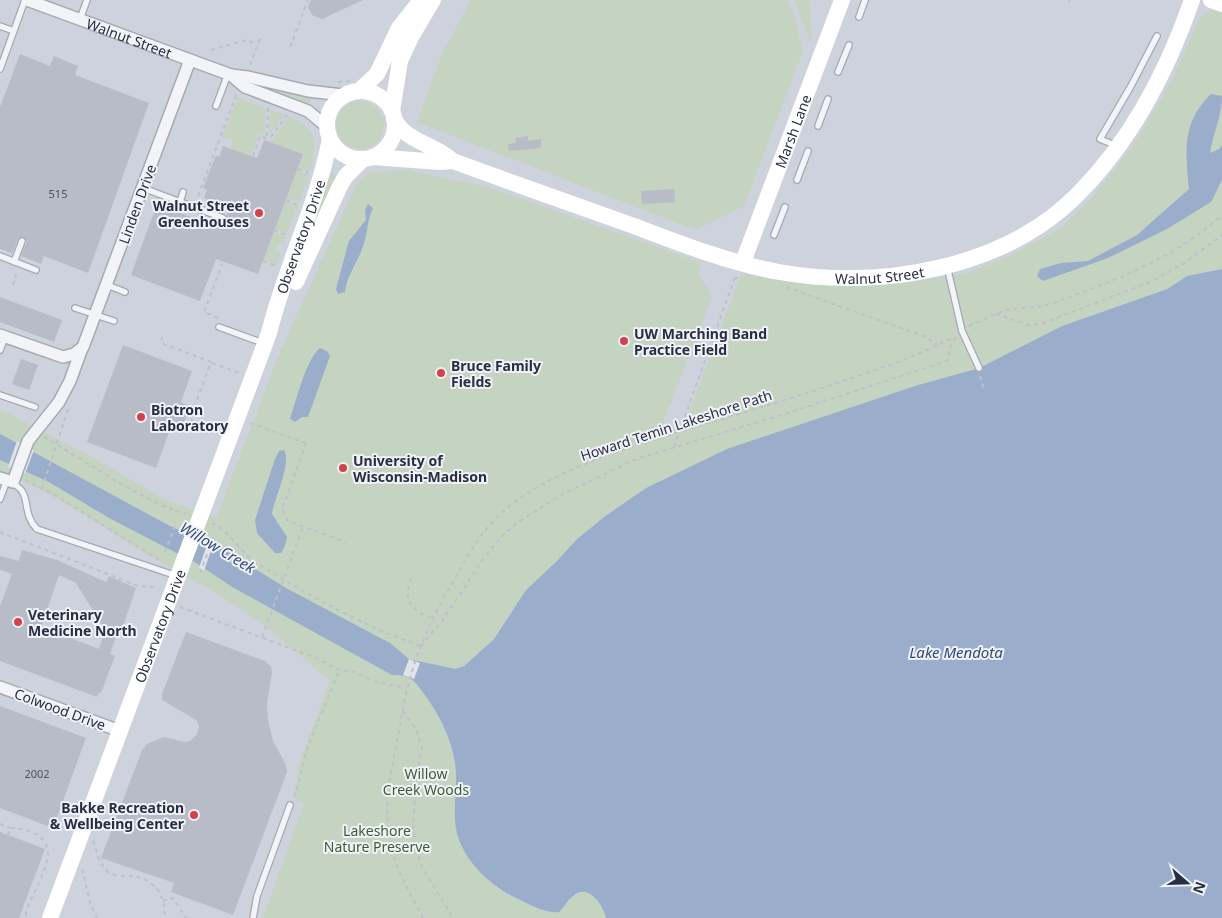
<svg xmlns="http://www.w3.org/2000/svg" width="1222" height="918" font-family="'Noto Sans',sans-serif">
  <rect width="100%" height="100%" fill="#e0e3ea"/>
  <path fill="#ced2dc" d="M0,0H1222V269L1187,276L604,517L526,590L494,639L464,666L606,918H0Z"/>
  <path fill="#c4d4c1" d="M471,0H787L794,14L803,51L744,206L695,230L417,122L442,54Z
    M794,0H809L812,37L810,41Z
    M1214,10L1222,13V269L1187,276L1167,289L1062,326L979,368L915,386L727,449L646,488L604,517L576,540L557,561L526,590L494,639L464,666L455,669L433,706C444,726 453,748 456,770C457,787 453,804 455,820C458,845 474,867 493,884C501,892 539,912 551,911C568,910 577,880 595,898C600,904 604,911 606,918H263L304,803L294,798L299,763L330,681C303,658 276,633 247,613C212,588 173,570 136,548C92,520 48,490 0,471V409L90,456L164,499L216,518L279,354L356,185L363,177L371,172L405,170L488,187L702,263L699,273L712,297L659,433L684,426L741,274L812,283L883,285L964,274L1010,256L1061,228L1092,198L1132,147L1172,81L1200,17Z
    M257,84L312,97L308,106L256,86Z
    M237,97L265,108V136L259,134L251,156L230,149L233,140L223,137Z
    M336 125a24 24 0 1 1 48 0a24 24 0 1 1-48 0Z
    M270,110L285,115L270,133L269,131Z
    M289,117C318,129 317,144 310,172L298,167L303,154L271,142Z
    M297,170L309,175L299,203L287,198Z
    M329,172L339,176L302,257Z
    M285,201L298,206L287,233L275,229Z
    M274,232L286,236L284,245L279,243L276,251L281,253L277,265L263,259Z"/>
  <path fill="#9aadcb" d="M1211,94L1222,96C1222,116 1213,133 1210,153L1219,149L1222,145V180L1211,202L1167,229L1108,258L1043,281L1037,276L1040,269L1061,263L1088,261L1137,235L1189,189C1185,151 1182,122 1211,94Z
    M368,204L373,208C367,220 368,231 364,243C359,261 347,274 345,292L338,294L336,289L347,248L349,241L366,220L365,210Z
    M1222,269V918H606C603,906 590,885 576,894C569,898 565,906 559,912C546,914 529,904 516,898C493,887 469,866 459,840C451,818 457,794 456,772C454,744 441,717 425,695C413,680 413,675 392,675L234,588L196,563L109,518L49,482L0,460V434L170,526L223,549L286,588L390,643L409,659L455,669L464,666L494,639L526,590L557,561L576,540L604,517L646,488L727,449L915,386L979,368L1062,326L1167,289L1187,276Z
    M320,348L327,351L330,356L308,417H302L295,422L290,419C296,401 306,359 320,348Z
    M284,450C292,463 274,498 272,514L287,537L285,546L281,553H275L257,533L255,520L275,459L279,451Z"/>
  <path fill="#e0e3ea" d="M17,441L34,450L25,474L8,467Z
    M209,539L214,542L204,571L199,568Z
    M409,659L420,663L414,679L403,675Z"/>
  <path fill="#b7bcc7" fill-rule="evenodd" d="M311,0H363L322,19L312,15L308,7Z
    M20,54L50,66L54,56L78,66L75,75L149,103L88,273L44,256L41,264L21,256L27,241L23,237L18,239L12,253L0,249V107Z
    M528,136V141L541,139V148L509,151L508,144L516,143L515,138Z
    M264,140L303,154L258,274L216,259L200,301L131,275L157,204L222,229L230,207L204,198L207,190L203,188L216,155L219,157L223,146L257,158Z
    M674,189L675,202L642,204L641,191Z
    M0,297L62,320L54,342L0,322Z
    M123,345L192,371L181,402L190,406L181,431L171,427L156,468L87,442Z
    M21,359L38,365L29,390L12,384Z
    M22,550L57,560L106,582L109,576L136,588L120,635L117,634L110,654L115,656L101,693L99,692L97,697L0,661V606L12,574L0,570V556L19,561ZM59,575L76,583L105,630L99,649L41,627Z
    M186,632L265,661L271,667L272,673L267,702L268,721L273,741L286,765L287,772L233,915L171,892L174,883L101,858L142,750L147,744L164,737L185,742L190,741L197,734L199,726L196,720L162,700V694Z
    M0,706L86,738L53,828L0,808Z
    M0,832L45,849L19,918H0Z"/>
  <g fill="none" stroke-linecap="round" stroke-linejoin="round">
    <defs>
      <path id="lane" d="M859,17L865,0
        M80,19L87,0
        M0,26L14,31
        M0,69L25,0
        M838,72L849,45
        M216,106L228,74
        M818,126L828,99
        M1117,146L1100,139L1131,86L1157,36
        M797,180L808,151
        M143,188L223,218
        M180,202L183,192
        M774,235L785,207
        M0,256L36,270
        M14,262L22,241
        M947,266L962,331L979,368
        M107,285L125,292
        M75,308L114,321
        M219,327L263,343
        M0,350L5,337
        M0,395L35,407
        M13,482C15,485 20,488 22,491C29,502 24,516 37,529L177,576
        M0,499L7,480
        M253,918L257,896L290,805"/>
      <g id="street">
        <path id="s1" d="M27,0L231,75L248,77L308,91L343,95"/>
        <path d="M231,75L245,87L308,111L327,127"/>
        <path d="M0,335L63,357L74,354L83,347L190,60"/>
        <path d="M0,478L13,482L28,441L59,402L70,381L82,348"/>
        <path d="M0,687L120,731"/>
      </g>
    </defs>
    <use href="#lane" stroke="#a5a9b4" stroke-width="8"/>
    <use href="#street" stroke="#a5a9b4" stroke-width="14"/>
    <path stroke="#bec1c9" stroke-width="2" stroke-dasharray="4 4" stroke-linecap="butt" d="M1069,2L1070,0
      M290,47L308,0
      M211,50L246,40L257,44
      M250,65L261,36
      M338,82L351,81
      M268,108L267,136L271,137L287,115
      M253,156L260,136L268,139L269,137
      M298,169L308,173
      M198,196L237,93
      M286,200L298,205
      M274,230L287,235
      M263,261L277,266
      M734,278H742
      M13,285L17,271
      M786,287L926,337L937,345
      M996,314L1029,325L1041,324L1150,282L1185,263L1222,235
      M218,318L204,312L222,264
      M969,326L1005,310L1043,306L1056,302C1116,280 1174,259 1222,215
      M162,337L161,343L211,362L191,416L192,421L218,430
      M212,363L240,373
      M980,376L984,389
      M250,423L308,444
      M44,437C53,441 58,446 67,451C105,473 143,501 186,514
      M306,443L282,509L288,521L346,542
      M674,447L735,277
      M25,480L55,495L161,561
      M42,489L68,409
      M212,523C228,530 241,552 257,563C309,596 363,626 421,646
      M0,532L138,586L155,587
      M165,552L175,525
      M200,573L214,537
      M411,578C403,602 410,610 433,618
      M180,607L316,658L339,670L355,672L373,681L406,688
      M262,637L303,527
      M421,646L442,621L484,558L502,536L517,523L559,496L636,459L788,413L944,362L948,360L950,347L956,337
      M403,711L416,729L422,748L417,772L413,828L417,852L422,867L453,918
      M294,797C301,779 303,759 310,742C319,718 330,695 339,670
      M0,824L10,828
      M8,835L10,828C19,828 28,830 36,834C67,852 27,894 25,918
      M93,841C96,849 99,863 105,869C114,879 126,874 138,877C157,882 167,899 164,918
      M82,869L90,902L97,918
      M163,901L173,898L186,918
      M423,918C411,895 397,872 391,847C380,802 396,753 403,709C411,664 429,621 453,582C464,563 474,543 488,527C526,482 599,457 653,440C720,419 786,401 852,378C884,367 916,357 946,340L953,339"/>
    <use href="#lane" stroke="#f3f4f8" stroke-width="5.5"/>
    <use href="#street" stroke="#f3f4f8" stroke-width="11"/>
    <g stroke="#fff" stroke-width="16">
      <path d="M1211,0L1222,4"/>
      <path d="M360,90L377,74L399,28L421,0"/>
      <circle cx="361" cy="125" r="34"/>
      <path d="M392,111L400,61L411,37L433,0"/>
      <path id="s2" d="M394,119C406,142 435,144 453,161C513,183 574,205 634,226C681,244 730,263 779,272C880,290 1006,269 1080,192C1132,139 1168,69 1192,0"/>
      <path d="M373,157L440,162L453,161"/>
      <path id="s3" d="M743,262L842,0"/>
      <path d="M296,282L339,188L345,177L363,159"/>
      <path id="s4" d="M50,918L269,333C285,267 317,206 330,139"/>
    </g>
  </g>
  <g fill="#d2424a" stroke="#f0f2f7" stroke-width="2">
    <circle cx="259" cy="213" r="5"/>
    <circle cx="624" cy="341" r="5"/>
    <circle cx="441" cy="373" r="5"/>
    <circle cx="141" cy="417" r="5"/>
    <circle cx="343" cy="468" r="5"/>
    <circle cx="18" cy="622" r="5"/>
    <circle cx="194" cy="815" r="5"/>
  </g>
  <g text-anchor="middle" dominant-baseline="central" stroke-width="4" stroke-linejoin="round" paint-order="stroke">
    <g font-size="11" fill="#4c5263">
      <text x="58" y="193">515</text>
      <text x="37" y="773">2002</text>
    </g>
    <g font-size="14" fill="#282f42" stroke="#f0f2f7">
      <text stroke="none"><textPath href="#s1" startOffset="109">Walnut Street</textPath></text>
      <text stroke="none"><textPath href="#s3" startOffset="140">Marsh Lane</textPath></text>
      <text transform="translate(137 204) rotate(-70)">Linden Drive</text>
      <text stroke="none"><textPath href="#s4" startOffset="726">Observatory Drive</textPath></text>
      <text stroke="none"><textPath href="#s2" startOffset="519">Walnut Street</textPath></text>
      <text transform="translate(676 425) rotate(-18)">Howard Temin Lakeshore Path</text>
      <text stroke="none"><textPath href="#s4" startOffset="312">Observatory Drive</textPath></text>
      <text transform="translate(60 709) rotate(20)">Colwood Drive</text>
    </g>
    <g font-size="14" font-weight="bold" fill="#282f42" stroke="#f0f2f7" text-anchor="start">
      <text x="249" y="205" text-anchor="end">Walnut Street<tspan x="249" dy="16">Greenhouses</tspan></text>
      <text x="634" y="333">UW Marching Band<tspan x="634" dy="16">Practice Field</tspan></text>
      <text x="451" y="365">Bruce Family<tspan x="451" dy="16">Fields</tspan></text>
      <text x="151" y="409">Biotron<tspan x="151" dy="16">Laboratory</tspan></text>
      <text x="353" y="460">University of<tspan x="353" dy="16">Wisconsin-Madison</tspan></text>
      <text x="28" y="614">Veterinary<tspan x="28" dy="16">Medicine North</tspan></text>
      <text x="184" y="807" text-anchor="end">Bakke Recreation<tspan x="184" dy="16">&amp; Wellbeing Center</tspan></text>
    </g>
    <g font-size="14" fill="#395e35" stroke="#f0f2f7">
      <text x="426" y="773">Willow<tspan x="426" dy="16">Creek Woods</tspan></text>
      <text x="377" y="830">Lakeshore<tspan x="377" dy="16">Nature Preserve</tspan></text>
    </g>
    <g font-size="15" font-style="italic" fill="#314a77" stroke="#f0f2f7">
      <text transform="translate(218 547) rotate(31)">Willow Creek</text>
      <text x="956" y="652">Lake Mendota</text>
    </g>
  </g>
  <g transform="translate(1187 883) rotate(110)" stroke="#f0f2f7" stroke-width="4" paint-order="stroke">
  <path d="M0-4L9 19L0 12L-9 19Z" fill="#282f42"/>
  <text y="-8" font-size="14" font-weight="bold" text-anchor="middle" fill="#282f42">N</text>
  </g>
</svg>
